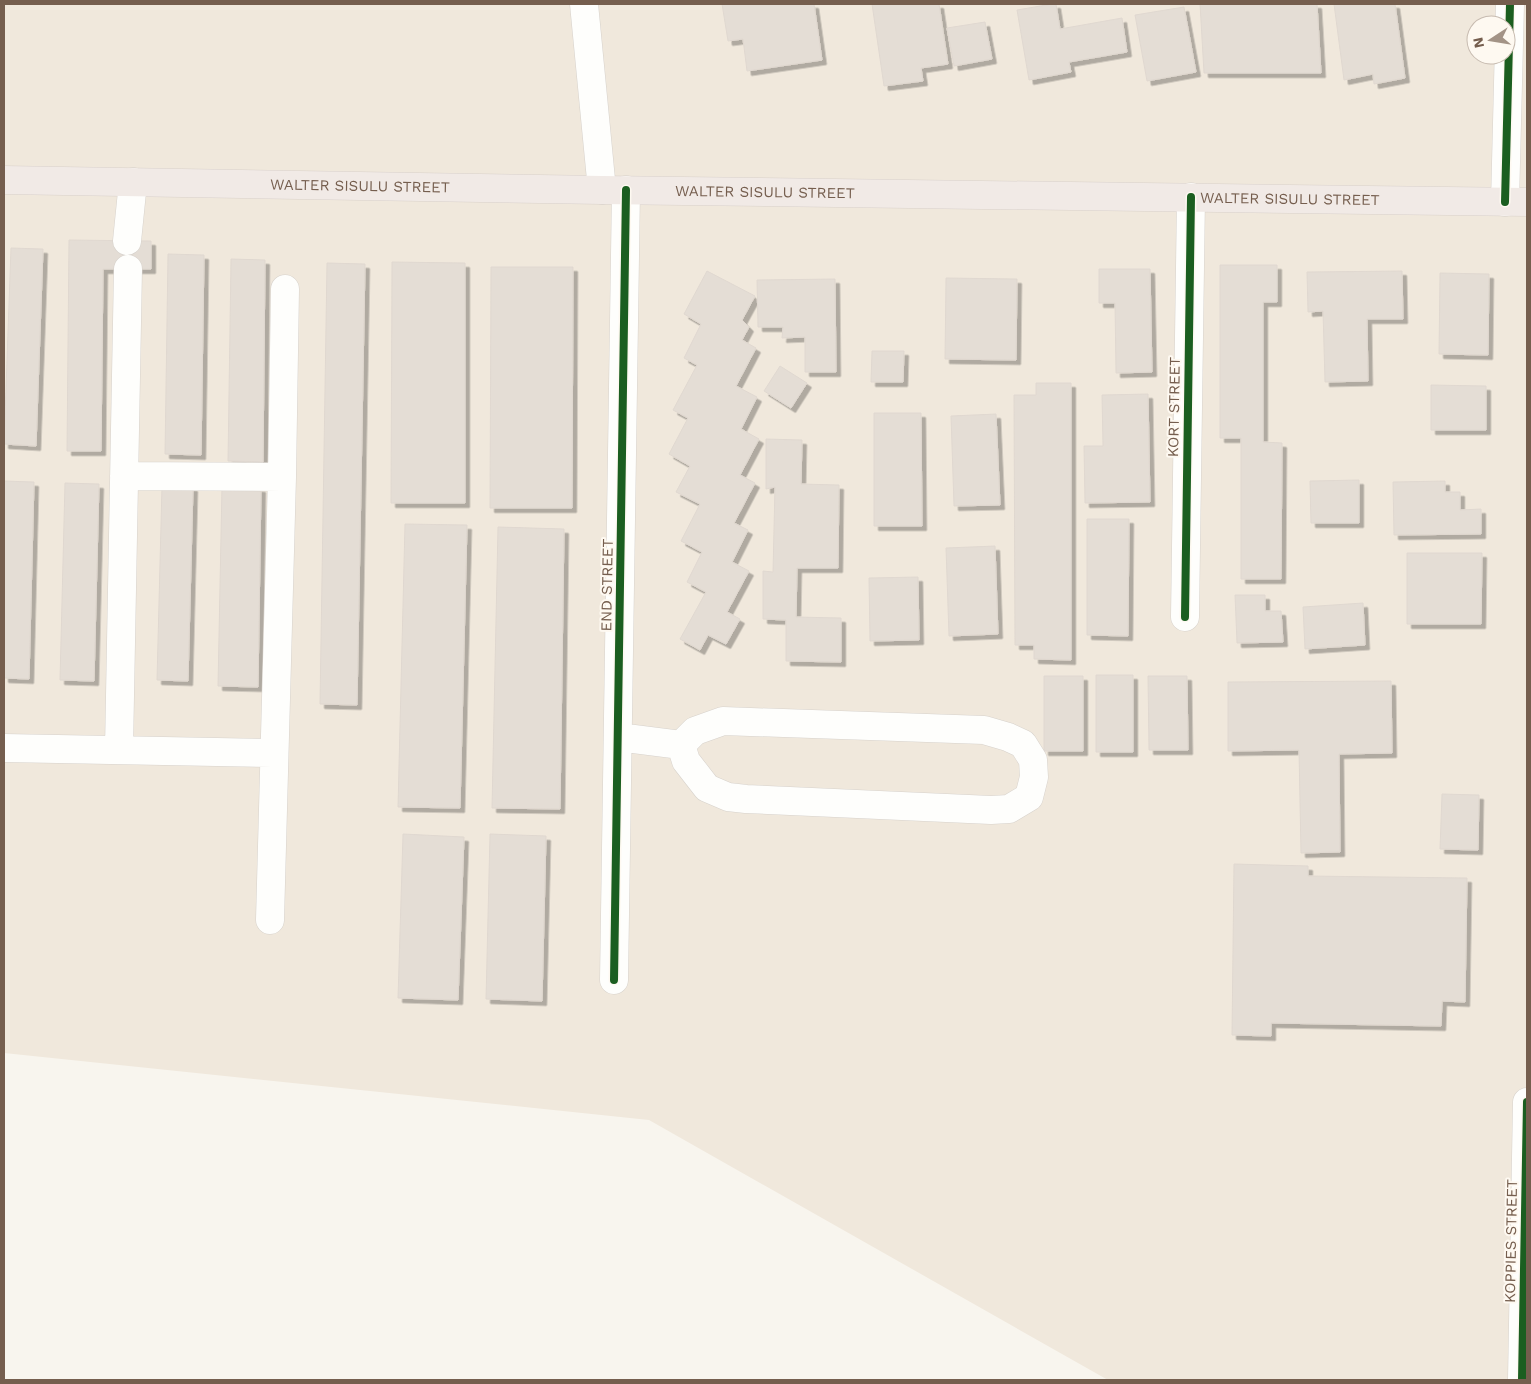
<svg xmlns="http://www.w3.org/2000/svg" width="1531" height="1384" font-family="'Work Sans',sans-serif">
  <defs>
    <filter id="shadow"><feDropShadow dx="4.5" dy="4.5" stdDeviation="0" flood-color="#0004"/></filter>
  </defs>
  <rect width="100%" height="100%" fill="#f8f5ee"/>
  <path fill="#f0e8dc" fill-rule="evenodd" d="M4,4H1527V1380H1108L649,1120L4,1053ZM1476,25H1506V55H1476Z"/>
  <path fill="#e4ddd5" stroke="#e0d8d0" filter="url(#shadow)" d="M722,4H814L822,60L747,71L743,39L728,41Z
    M872,4H939L948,64L921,68L923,81L884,86Z
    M1052,4H1056L1060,29L1122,18L1127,52L1069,62L1071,72L1029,80L1017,10Z
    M1200,4H1317L1321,73H1204Z
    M1334,4H1395L1405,78L1374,84L1373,74L1344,80Z
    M1184,7L1196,72L1147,81L1135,15Z
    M985,22L992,59L954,66L947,28Z
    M69,240L151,241V269H103L101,451H67Z
    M11,248L43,249L36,446L4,444Z
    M168,254L204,255L201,455L165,454Z
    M231,259L265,260L263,462L228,461Z
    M392,262L465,263V503H391Z
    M327,263L365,264L357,705L320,704Z
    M1220,265H1277V302H1263V442L1282,443L1281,579H1241V438H1220Z
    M491,267H573L572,508H490Z
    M1099,269H1150L1152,372L1116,373L1115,303H1099Z
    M707,271L755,296L742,320L749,327L742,340L756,348L736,386L757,397L741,429L759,439L740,475L755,483L734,523L748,530L732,562L749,571L727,612L740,619L726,644L708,635L700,650L680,639L706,592L687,582L702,552L681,541L700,504L676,492L690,466L669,454L688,418L673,410L697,365L684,358L701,324L684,314Z
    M1402,271L1403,319H1367L1368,381L1325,382L1323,311L1308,312L1307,272Z
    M1440,273L1489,274L1488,355L1439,354Z
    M946,278L1017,279L1016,360L945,359Z
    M835,279L836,372H805V337L782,338L783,327H758L757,280Z
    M872,351H904L903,382H871Z
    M780,366L807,383L791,408L764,391Z
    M1036,383H1071V660L1034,659V645H1015L1014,395H1036Z
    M1431,385L1486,386V430H1431Z
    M1148,394L1150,502L1085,503L1084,446H1103L1102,395Z
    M874,413H921L922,526H874Z
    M996,414L1000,505L954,506L951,416Z
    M766,439L802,440L801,484L839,485L838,568H797L796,617L841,618V662L786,661V620L763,619V571L773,572L775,487L766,489Z
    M1359,480V523H1311L1310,481Z
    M4,481L34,482L29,679L4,678Z
    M1445,481V492H1460V510L1481,509V534L1394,535L1393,482Z
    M65,483L99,484L94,681L60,680Z
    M162,486L193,487L188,681L157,680Z
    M222,486L261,488L258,687L218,686Z
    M1087,519H1129L1128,636L1087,635Z
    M405,524L467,525L460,808L398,807Z
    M498,527L564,529L560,809L492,808Z
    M995,546L998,634L949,636L946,548Z
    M1407,553H1482L1481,624H1407Z
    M918,577L919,640L870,641L869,578Z
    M1235,595H1265V611H1281L1283,642L1237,643Z
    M1363,603L1365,645L1305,649L1303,607Z
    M1096,675H1133V752H1096Z
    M1044,676H1083V751H1044Z
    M1148,676H1187L1188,750H1149Z
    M1391,681L1392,753L1339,754L1340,852L1301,853L1299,750L1228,751V682Z
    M1442,794L1479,795L1478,850L1440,849Z
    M403,834L464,837L458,1000L398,998Z
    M490,834L546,836L542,1001L486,999Z
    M1234,864L1308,866V876L1467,878L1465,1002L1442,1001L1441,1026L1271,1023V1036L1232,1035Z"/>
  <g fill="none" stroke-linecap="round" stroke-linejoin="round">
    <defs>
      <path id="minor" d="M584,4L602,190
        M1505,202L1510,4
        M127,241L133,182
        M124,476L282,477
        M1185,617L1191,197
        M618,737L681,745L695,731L723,721L984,730L1008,737L1023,744L1033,760L1034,777L1029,797L1009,809L991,810L746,799L728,797L707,788L686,761L681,745
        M4,748L273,753
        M119,749L128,269
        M270,920L282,477L285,289
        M614,980L626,190
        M1522,1380L1527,1102"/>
      <g id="highway">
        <path id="s1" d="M4,180L602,190L1527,202"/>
      </g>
    </defs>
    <use href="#minor" stroke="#d7d2cc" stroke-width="29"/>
    <use href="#highway" stroke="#d9d1cb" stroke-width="29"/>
    <use href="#minor" stroke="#fefefc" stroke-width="28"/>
    <use href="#highway" stroke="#f1eae6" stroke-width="28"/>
    <defs>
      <path id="cycleway" d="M1505,202L1510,4
        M1185,617L1191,197
        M614,980L626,190
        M1522,1380L1527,1102"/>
    </defs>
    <use href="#cycleway" stroke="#fef9f1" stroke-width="11"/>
    <use href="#cycleway" stroke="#1b5e20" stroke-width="8"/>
  </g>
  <g text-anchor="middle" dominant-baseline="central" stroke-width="4" stroke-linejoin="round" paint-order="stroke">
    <g font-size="15" fill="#755e4e" stroke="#fef9f1">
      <text stroke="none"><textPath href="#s1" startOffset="356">WALTER SISULU STREET</textPath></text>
      <text stroke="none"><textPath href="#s1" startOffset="761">WALTER SISULU STREET</textPath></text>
      <text stroke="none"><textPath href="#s1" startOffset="1286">WALTER SISULU STREET</textPath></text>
      <text transform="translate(1174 407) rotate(-89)">KORT STREET</text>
      <text transform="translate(607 585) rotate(-89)">END STREET</text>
      <text transform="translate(1511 1241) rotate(-89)">KOPPIES STREET</text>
    </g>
  </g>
  <rect width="1531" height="1384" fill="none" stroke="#755e4e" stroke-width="10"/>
  <g transform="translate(1491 40) rotate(258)"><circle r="24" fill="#fef9f1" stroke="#c7bbb0"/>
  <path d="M0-4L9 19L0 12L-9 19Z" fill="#a39386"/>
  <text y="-8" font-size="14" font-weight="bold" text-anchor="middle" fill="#755e4e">N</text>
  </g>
</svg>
